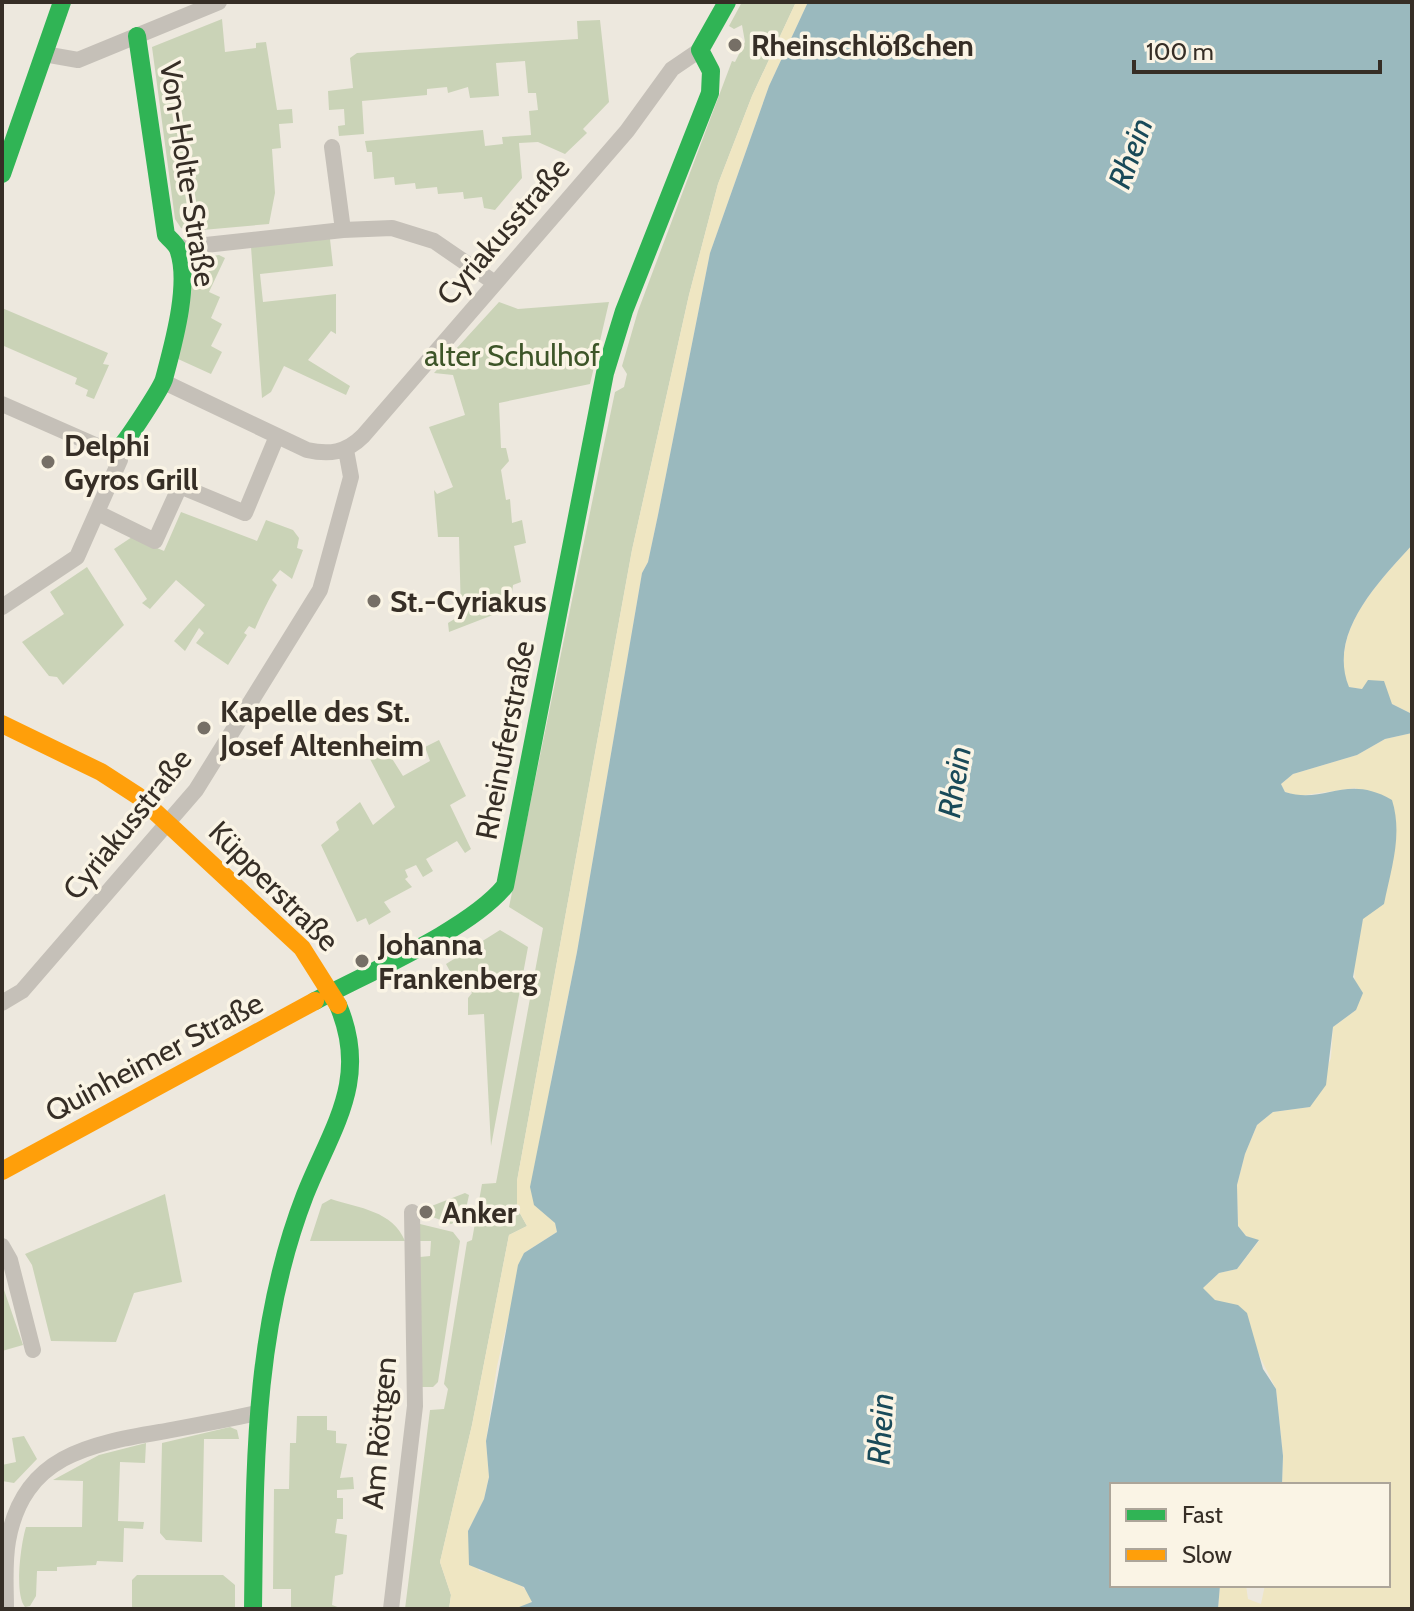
<svg xmlns="http://www.w3.org/2000/svg" width="1414" height="1611" font-family="Cabin,sans-serif">
  <rect width="100%" height="100%" fill="#ede8de"/>
  <path fill="#cad3b7" d="M742,2H796L752,96L718,184L689,295L632,550L517,1181V1208L527,1226L509,1235L472,1425L440,1562L451,1595L449,1609H405L430,1410L444,1409L448,1389L444,1384L467,1242L472,1240L482,1184L496,1183L543,928L509,907L602,454L615,392L624,387L627,374L622,366L638,311L732,61L735,62L745,42L742,25L734,29L729,26Z
    M222,19L225,52L256,48V43L266,42L277,110L292,109L293,123L279,124L281,148L272,149L275,193L269,224L191,231L181,228L175,219L152,47Z
    M600,20L609,102L583,129L587,133L565,154L538,142L519,143L522,178L495,210L484,208L482,197L464,199L463,192L438,194L437,187L416,189L415,183L395,185L394,177L374,179L372,152H367L365,141L483,130L485,146L503,144L502,137L531,135L529,111L538,110L536,93H528L525,61L496,63L499,96L470,98L468,87L448,93L447,87L427,89V95L362,101L364,134L339,136L338,126L345,125L344,109L329,110L328,91L353,88L350,58L357,53L578,39L577,21Z
    M330,239L333,266L260,274L263,302L336,294V334L331,331L308,360L350,386L346,395L284,366L271,392L262,398L251,247Z
    M219,255L225,258L209,292L220,297L211,318L222,324L211,346L222,352L211,374L178,359L187,268L194,259Z
    M499,302L518,309L609,302L590,384L499,403L501,448H506L509,461L501,470L506,500L510,499L512,523L522,520L526,543L514,546L521,582L513,585L509,614L498,613L449,632L448,623L461,615L459,537H438L434,490L437,494L453,487L429,427L465,415L453,375L434,373Z
    M2,308L108,353L103,364L109,365L94,399L86,396L88,390L75,384L77,378L4,346Z
    M181,512L257,541L266,520L293,530L299,538L297,548L303,550L292,579L280,570L272,580L277,585C269,599 263,611 255,629L249,626L244,633L247,635L228,665L196,643L204,633L199,628L185,651L174,641L205,605L176,580L150,609L142,603L147,599L114,549L132,537L164,551Z
    M87,567L124,625L63,685L57,677L49,676L22,642L64,614L50,592Z
    M439,740L466,796L450,805L471,849L465,853L457,841L426,859L433,871L423,877L416,865L405,870L408,877L405,879L412,887L384,902L391,912L369,925L366,918L357,922L321,845L339,830L336,822L360,802L373,825L395,807L370,759L386,749L403,776L430,761L425,747Z
    M500,930L528,947L491,1146L484,1014L468,1015V998L472,993L459,971L452,975L446,964Z
    M465,1193L469,1195L464,1218L451,1224L430,1216L429,1207Z
    M165,1194L182,1282L134,1293L116,1342L51,1341L32,1265L25,1254Z
    M331,1199C359,1208 393,1211 405,1241H310L322,1204Z
    M420,1224L453,1232L460,1241L438,1382L433,1387H422L420,1257L430,1256L431,1241H420Z
    M2,1284L23,1345L2,1351Z
    M297,1416H327V1430L336,1431V1443L347,1444L340,1478L353,1477L354,1489L337,1490V1498H343V1519H337L335,1533L347,1535L343,1574L335,1576L332,1605L343,1609H291V1589H273L274,1489H289L290,1443H296Z
    M230,1427L237,1430L239,1439H204L202,1542L166,1540L160,1533L162,1443Z
    M24,1436L37,1459L14,1483L2,1481V1465L16,1462L12,1438Z
    M146,1443L145,1463L120,1462L118,1521L144,1522L143,1529L124,1528L123,1562L97,1561L96,1565L57,1567V1571H37L36,1596L30,1606L25,1607C14,1594 21,1543 26,1527H82L83,1481L53,1480L99,1455Z
    M137,1575H223L235,1585V1609H132V1580Z"/>
  <path fill="#efe6c2" d="M796,2H808L769,86L710,253L658,515L648,562L642,573L577,952L551,1080L550,1104L533,1172L534,1204L555,1223L557,1232L524,1253L497,1366L486,1441L489,1476L484,1499L468,1531L479,1571C500,1574 522,1580 533,1599L529,1605L514,1609H449L451,1595L440,1562L472,1425L509,1235L527,1226L517,1208V1181L632,550L689,295L718,184L752,96Z
    M1412,545V714L1362,689L1348,687C1329,631 1378,583 1412,545Z
    M1412,733V1609H1218L1220,1585H1246L1248,1599L1261,1604L1265,1585H1388V1485H1282L1283,1456L1276,1389L1258,1353L1203,1288L1219,1273L1237,1269L1259,1241L1246,1236L1238,1226L1237,1185L1245,1154L1257,1125L1273,1112L1310,1107L1331,1058L1333,1027L1356,1010L1354,964L1363,918L1384,904L1356,788L1298,796L1285,792L1281,784L1293,774L1357,755L1385,739Z"/>
  <path fill="#9ab9be" d="M808,2H1412V545C1379,582 1327,633 1349,687L1362,689L1368,680L1384,681L1392,704L1412,714V733L1385,739L1357,755L1293,774L1281,784L1285,792C1325,805 1346,773 1392,800C1403,835 1391,869 1384,904L1363,919L1353,977L1363,993L1356,1010L1333,1027L1326,1085L1310,1107L1273,1112L1257,1125L1245,1154L1237,1185L1238,1226L1246,1236L1259,1240L1237,1269L1219,1273L1203,1288L1215,1300L1238,1305L1247,1313L1263,1369L1276,1389L1283,1456L1282,1485H1112V1585H1220L1218,1609H514L532,1602L524,1587L469,1565L468,1531L484,1499L489,1477L486,1441L518,1265L524,1253L557,1232L555,1223L534,1205L530,1187L577,952L642,573L648,562L658,515L710,253L769,86Z"/>
  <g fill="none" stroke-linecap="round" stroke-linejoin="round">
    <path stroke="#c5c0b8" stroke-width="16" d="M44,54L78,60L219,2
      M332,147L343,230
      M178,248L343,230L392,228L434,241L495,283
      M164,382L307,450C329,455 346,453 363,436L627,131L672,69L700,50
      M2,404L102,448L120,447V460L77,557L2,607
      M98,513L155,541L180,486L245,513L277,436
      M2,1003L22,991L196,790L320,590L351,477L346,450
      M2,1246L10,1260L33,1350
      M6,1609C6,1587 4,1563 8,1541C23,1456 89,1444 160,1432C192,1426 225,1420 257,1413
      M391,1609L415,1406L412,1212"/>
    <path stroke="#30b455" stroke-width="18" d="M2,174L62,2
      M120,447C127,441 162,387 164,379C173,345 191,283 178,249C176,244 170,239 166,235L137,36
      M315,1001C367,973 469,930 505,886L605,373L624,311L710,93L711,71L700,50L727,2
      M253,1609C255,1467 253,1329 305,1195C332,1127 370,1080 338,1005"/>
    <path stroke="#ff9f0a" stroke-width="18" d="M2,724L101,772L138,796L302,948L338,1005
      M2,1171L315,1001"/>
  </g>
  <g fill="#766f66" stroke="#faf4e5" stroke-width="3">
    <circle cx="735" cy="45" r="8"/>
    <circle cx="48" cy="462" r="8"/>
    <circle cx="374" cy="601" r="8"/>
    <circle cx="204" cy="728" r="8"/>
    <circle cx="362" cy="961" r="8"/>
    <circle cx="426" cy="1212" r="8"/>
  </g>
  <g text-anchor="middle" dominant-baseline="central" stroke-width="7" stroke-linejoin="round" paint-order="stroke">
    <g font-size="30" font-weight="bold" fill="#362e26" stroke="#faf4e5" text-anchor="start">
      <text x="751" y="45">Rheinschlößchen</text>
      <text x="64" y="445">Delphi<tspan x="64" dy="34">Gyros Grill</tspan></text>
      <text x="390" y="601">St.-Cyriakus</text>
      <text x="220" y="711">Kapelle des St.<tspan x="220" dy="34">Josef Altenheim</tspan></text>
      <text x="378" y="944">Johanna<tspan x="378" dy="34">Frankenberg</tspan></text>
      <text x="442" y="1212">Anker</text>
    </g>
    <g font-size="30" fill="#362e26" stroke="#faf4e5">
      <text transform="translate(188 174) rotate(81)">Von-Holte-Straße</text>
      <text transform="translate(503 231) rotate(-49)">Cyriakusstraße</text>
      <text transform="translate(505 740) rotate(-79)">Rheinuferstraße</text>
      <text transform="translate(127 824) rotate(-51)">Cyriakusstraße</text>
      <text transform="translate(274 886) rotate(45)">Küpperstraße</text>
      <text transform="translate(154 1057) rotate(-28)">Quinheimer Straße</text>
      <text transform="translate(379 1433) rotate(-85)">Am Röttgen</text>
    </g>
    <g font-size="30" fill="#3d5528" stroke="#faf4e5">
      <text x="512" y="355">alter Schulhof</text>
    </g>
    <g font-size="32" font-style="italic" fill="#194a59" stroke="#faf4e5">
      <text transform="translate(1130 153) rotate(-70)">Rhein</text>
      <text transform="translate(954 782) rotate(-81)">Rhein</text>
      <text transform="translate(880 1429) rotate(-87)">Rhein</text>
    </g>
  </g>
  <rect width="1414" height="1611" fill="none" stroke="#362e26" stroke-width="8"/>
  <rect x="1110" y="1483" width="280" height="104" fill="#faf4e5" stroke="#aca599" stroke-width="2"/>
  <rect x="1126" y="1509" width="40" height="12" fill="#30b455" stroke="#aca599" stroke-width="2"/>
  <text x="1182" y="1523" font-size="24" fill="#362e26">Fast</text>
  <rect x="1126" y="1549" width="40" height="12" fill="#ff9f0a" stroke="#aca599" stroke-width="2"/>
  <text x="1182" y="1563" font-size="24" fill="#362e26">Slow</text>
  <path d="M1134 60v12h246v-12" fill="none" stroke="#362e26" stroke-width="4"/>
  <text x="1146" y="60" font-size="24" fill="#362e26" stroke="#faf4e5" stroke-width="6" paint-order="stroke">100 m</text>
</svg>
